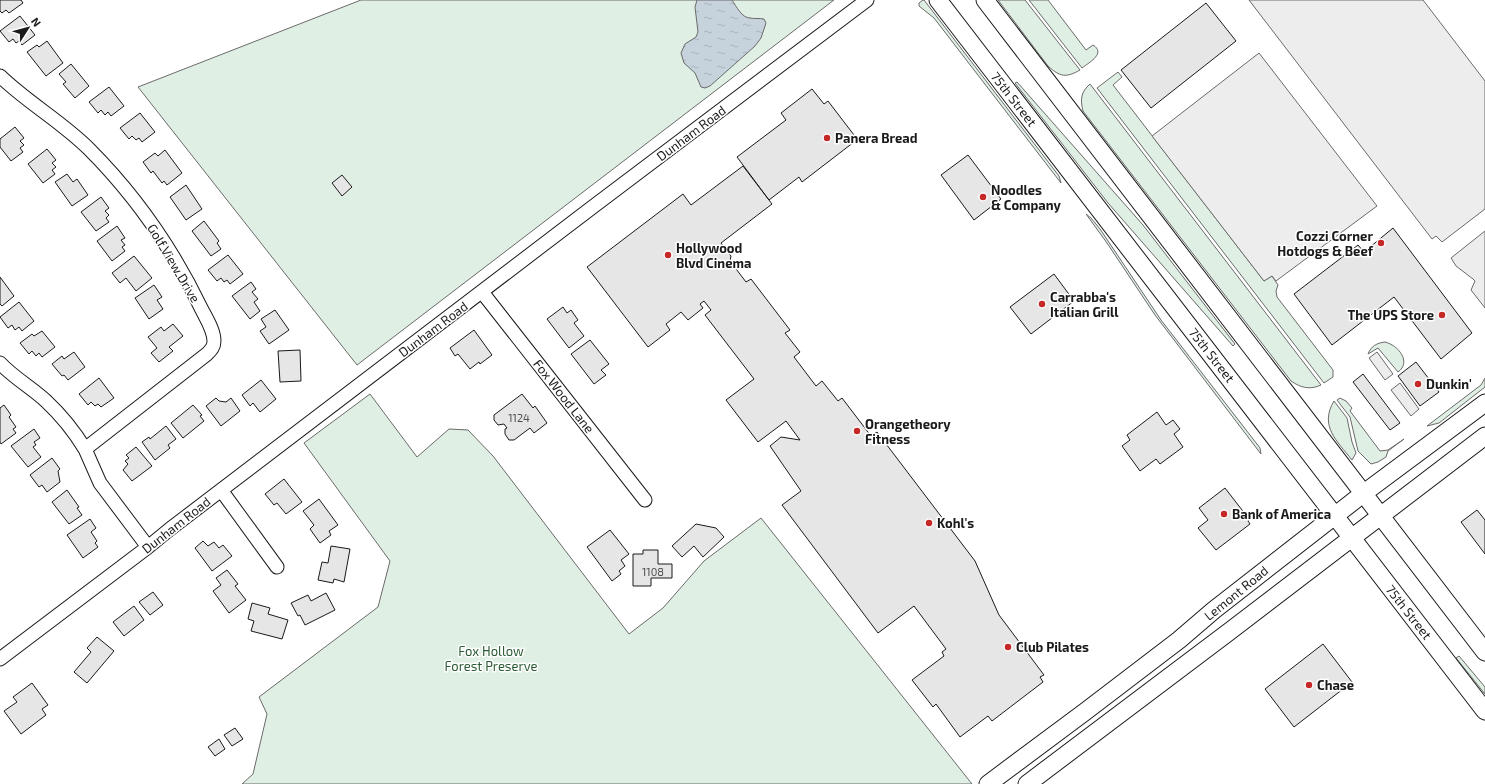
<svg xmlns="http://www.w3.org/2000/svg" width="1485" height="784" font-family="'Exo 2',sans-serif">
  <defs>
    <pattern id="water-ripples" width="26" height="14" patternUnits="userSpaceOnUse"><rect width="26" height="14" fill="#c6d2dc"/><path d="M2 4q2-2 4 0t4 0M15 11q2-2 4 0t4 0" fill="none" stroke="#aab4bc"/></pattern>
  </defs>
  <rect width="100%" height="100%" fill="#fff"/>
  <path fill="#e0efe3" stroke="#6a6a6a" d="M361,0H834L357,365L138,87Z
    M923,0H924L1059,176L1061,183L934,18L919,6V3Z
    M998,0H1025L1080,70C1066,78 1060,77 1048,66Z
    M1029,0H1048L1086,50L1093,45C1106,53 1090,62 1082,68Z
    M1118,72L1122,77L1113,85L1264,281L1272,276L1278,285L1276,291L1277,297L1333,370V377L1324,383L1097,88Z
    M1017,82L1143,225L1235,344L1233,346L1108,203L1015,83Z
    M1090,84L1321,385C1310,390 1301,388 1291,381L1083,111C1080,99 1081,92 1090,84Z
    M1086,214L1091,218L1100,229L1161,320L1260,448L1261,454L1155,315L1107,243Z
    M1385,342C1398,345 1412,362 1398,372L1378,348L1368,354C1371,346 1377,343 1385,342Z
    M1485,378V387L1439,423L1427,426L1481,385Z
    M370,394L417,457L449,429L468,430L493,456L629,634L663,608L704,561L761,518L972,784H242L253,774L267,714L259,697L378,607L390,561L304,443Z
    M1340,398L1346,401L1352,408L1350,411L1380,451L1388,450L1404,439L1388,451L1386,457L1378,462L1371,464L1358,451L1350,417L1337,400Z
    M1334,401L1347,418L1352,442L1356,453L1352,460C1337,441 1319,426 1334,401Z
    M1459,656L1485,687V694L1456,658Z"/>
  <path fill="#ededed" stroke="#6a6a6a" d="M1249,0H1423L1485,81V209L1442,242L1436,236L1432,239Z
    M1259,53L1377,206L1276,281L1272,276L1264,281L1152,136Z
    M1485,231V308L1471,290L1475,281L1473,279L1456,266L1451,258Z
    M1377,352L1393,374L1385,380L1369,358Z
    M1400,383L1419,409L1411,416L1391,390Z"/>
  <path fill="url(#water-ripples)" stroke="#6a6a6a" d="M697,0H732C736,6 742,18 750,18C755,19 759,18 764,19L766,23L761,38L755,46L710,86L705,88L701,87L695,73L684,63L681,53L685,44L696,37L698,32L695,7Z"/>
  <path fill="#e6e6e6" stroke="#1a1a1a" d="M0,0H21L23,3L9,13L6,10L2,13L0,11Z
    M1206,3L1236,41L1151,108L1121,70Z
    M20,16L35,35L22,45L19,41L16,43L13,39L9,42L0,31Z
    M47,41L63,63L46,76L27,52L37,45L39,47Z
    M71,64L89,86L75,98L63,84L66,82L59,74Z
    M109,87L124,106L111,116L108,112L105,115L101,110L98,113L89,102Z
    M812,89L824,104L828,101L854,135L850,138L854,142L802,182L799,177L769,200L737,157L786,120L781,113Z
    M140,113L155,132L142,142L139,138L136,140L132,136L129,139L120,128Z
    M15,127L24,138L20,141L24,145L20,148L23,152L11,161L0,147V139Z
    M47,149L56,160L52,163L56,167L52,170L55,174L43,183L28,164Z
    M165,150L182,173L167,185L164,181L162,183L153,171L151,173L143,162L155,153L158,156Z
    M968,155L1001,199L974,220L941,175Z
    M743,166L772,204L721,243L731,256L730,261L746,282L751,279L790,330L785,333L800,352L794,357L816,386L822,381L838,401L842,398L871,436L877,432L975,561L999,615L1044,675L1040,677L1043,682L992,721L988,716L960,737L936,704L933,707L912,680L944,656L942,652L946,649L914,606L878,633L782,505L801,491L770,446L781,437L800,440L786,421L758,442L726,400L754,379L705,315L711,310L704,301L700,304L703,308L688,320L681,312L666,324L670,330L648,347L587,267L683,194L691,205Z
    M67,174L73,182L77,179L88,195L72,206L55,182Z
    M342,175L352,187L342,196L332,183Z
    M186,185L202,209L186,220L170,197Z
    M101,197L109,208L105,211L109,215L106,218L109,222L96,231L81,212Z
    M204,221L219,241L217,243L221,249L211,256L192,231Z
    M117,226L125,238L121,240L125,245L122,247L125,251L112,261L97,241Z
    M1393,228L1472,333L1441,359L1394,297L1332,345L1294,294L1358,245L1364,252Z
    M228,255L243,274L230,284L227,280L224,282L221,278L217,281L208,270Z
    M134,256L152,278L136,291L126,278L120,283L112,273Z
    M1054,274L1074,301L1031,334L1010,307Z
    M0,277L14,296L2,306L0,304Z
    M251,282L256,289L252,292L258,299L254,302L260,311L250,319L232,296Z
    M154,285L162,297L157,300L163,309L149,319L135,298Z
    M19,302L34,321L22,331L19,327L15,330L12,325L8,328L0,317Z
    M563,307L567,313L571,310L578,320L574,323L584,336L569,348L547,319Z
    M275,310L289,330L269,344L260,331L266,327L261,319Z
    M173,324L183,336L169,347L173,351L159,362L151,353L157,348L148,337L161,327L164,331Z
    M474,330L492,355L480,364L479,362L470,369L458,354L455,356L450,348Z
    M42,331L55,347L42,357L39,353L36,356L32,351L29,354L20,343L32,334L34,336Z
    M590,340L609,364L601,370L606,375L594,384L571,354Z
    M300,350L301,381L280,382L278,351Z
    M74,352L85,367L68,380L64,375L62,376L52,364L62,356L64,359Z
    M1416,362L1439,392L1420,406L1398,376Z
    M1363,374L1400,423L1390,430L1353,382Z
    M99,378L114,398L101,407L98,404L95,406L91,402L88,405L79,394Z
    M261,380L276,399L260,412L253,403L250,406L242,395Z
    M522,394L533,408L535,406L547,423L534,433L530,428L514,440H509L505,434V429L507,428L504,424L498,425L494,420V415Z
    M216,398L219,401L226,402L231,398L240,411L221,426L206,406Z
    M4,405L11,415L9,417L16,427L13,429L16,433L1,444L0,442V408Z
    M193,405L202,415L200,416L204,421L183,438L171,423Z
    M1157,412L1166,425L1173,420L1180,429L1174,434L1183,447L1160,464L1156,459L1140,471L1122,446L1130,440L1127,435Z
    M166,426L176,439L168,445L170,448L155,460L142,442L149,437L150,439Z
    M34,429L40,438L34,442L36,445L33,447L41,457L28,467L11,446Z
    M136,447L152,466L132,481L123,470L128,464L125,461L129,458L126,455Z
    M52,458L60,469L58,471L60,482L47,492L42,485L39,487L30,475Z
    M284,479L302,502L286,514L277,503L274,505L265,494Z
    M1225,488L1249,519L1248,521L1250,524L1216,550L1198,528L1208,520L1199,508Z
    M67,490L79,507L77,508L82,515L69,524L52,502Z
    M319,499L338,525L329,531L331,535L320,543L310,529L314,525L303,511Z
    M1477,510L1485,520V554L1461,522Z
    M90,519L96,528L91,532L97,541L95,543L98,547L83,558L67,535Z
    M696,524L716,528L724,537L703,557L694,546L682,557L672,546Z
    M610,530L629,554L621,560L625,566L619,571L621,574L612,581L587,547Z
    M203,541L208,546L214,542L219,548L223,545L232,556L212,571L195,548Z
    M331,546L350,549L344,582L334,579L333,583L318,580L322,562L328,563Z
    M643,550H658V564H672V578H651V586H633V554H643Z
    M227,570L238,584L235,586L246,600L229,613L213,591L221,585L216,578Z
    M153,592L163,605L150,615L139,602Z
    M326,593L335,610L305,625L300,615L298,616L291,603L308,595L311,601Z
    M252,603L270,608L268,614L288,620L282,639L251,631L254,621L248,619Z
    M134,606L144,620L124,636L113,622Z
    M97,637L114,651L87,683L74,672L91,652L87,648Z
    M1323,644L1352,682L1294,727L1265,689Z
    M32,683L48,705L42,709L46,715L21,734L4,711L17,702L13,697Z
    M235,728L243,739L232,746L224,735Z
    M219,739L225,749L215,756L208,747Z"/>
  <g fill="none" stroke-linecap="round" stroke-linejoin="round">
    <defs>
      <path id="minor" d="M0,76C28,103 62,122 89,149C135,195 173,250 201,308C206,318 214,330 214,341C214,347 211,350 207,354L85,449C74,431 61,415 46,401C31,387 14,378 0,363
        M482,292L645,500
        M85,449L100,483L148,547
        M221,490L277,567
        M0,659L148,547L170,529L590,209L867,0"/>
      <path id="major" d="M938,0L1485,711
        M985,0C1152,217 1319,434 1485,652
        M988,784L1086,711L1179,640L1214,610L1364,493L1485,403
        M1027,784L1230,631L1485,436"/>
    </defs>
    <use href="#minor" stroke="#1a1a1a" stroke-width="15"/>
    <use href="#major" stroke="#1a1a1a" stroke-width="19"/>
    <use href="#minor" stroke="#fff" stroke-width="13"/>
    <use href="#major" stroke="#fff" stroke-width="17"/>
  </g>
  <g fill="#c62828" stroke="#fff" stroke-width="1.5">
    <circle cx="827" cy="138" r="4"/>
    <circle cx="983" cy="197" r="4"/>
    <circle cx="1381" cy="243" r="4"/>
    <circle cx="668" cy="255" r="4"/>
    <circle cx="1042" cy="304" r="4"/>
    <circle cx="1442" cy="315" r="4"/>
    <circle cx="1418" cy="384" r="4"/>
    <circle cx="857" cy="431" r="4"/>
    <circle cx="1224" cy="514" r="4"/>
    <circle cx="929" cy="523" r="4"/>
    <circle cx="1008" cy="647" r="4"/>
    <circle cx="1309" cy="685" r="4"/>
  </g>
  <g text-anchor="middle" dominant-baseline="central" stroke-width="3" stroke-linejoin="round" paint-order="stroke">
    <g font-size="11" fill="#4d4d4d">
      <text x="519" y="417">1124</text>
      <text x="653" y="571">1108</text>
    </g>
    <g font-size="13" fill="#1a1a1a" stroke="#fff">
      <text transform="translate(1014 99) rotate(52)">75th Street</text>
      <text transform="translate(691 133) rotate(-37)">Dunham Road</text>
      <text transform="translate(174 263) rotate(59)">Golf View Drive</text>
      <text transform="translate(433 329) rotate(-37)">Dunham Road</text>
      <text transform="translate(1212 355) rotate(52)">75th Street</text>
      <text transform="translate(564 396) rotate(52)">Fox Wood Lane</text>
      <text transform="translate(176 525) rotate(-38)">Dunham Road</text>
      <text transform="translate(1236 593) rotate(-39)">Lemont Road</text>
      <text transform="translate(1409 612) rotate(52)">75th Street</text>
    </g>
    <g font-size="13" font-weight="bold" fill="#1a1a1a" stroke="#fff" text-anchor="start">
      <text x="835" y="138">Panera Bread</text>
      <text x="991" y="190">Noodles<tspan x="991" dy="15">&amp; Company</tspan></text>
      <text x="1373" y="236" text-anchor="end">Cozzi Corner<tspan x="1373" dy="15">Hotdogs &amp; Beef</tspan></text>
      <text x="676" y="248">Hollywood<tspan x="676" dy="15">Blvd Cinema</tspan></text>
      <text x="1050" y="297">Carrabba's<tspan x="1050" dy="15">Italian Grill</tspan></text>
      <text x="1434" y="315" text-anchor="end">The UPS Store</text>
      <text x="1426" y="384">Dunkin'</text>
      <text x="865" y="424">Orangetheory<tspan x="865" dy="15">Fitness</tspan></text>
      <text x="1232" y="514">Bank of America</text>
      <text x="937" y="523">Kohl's</text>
      <text x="1016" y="647">Club Pilates</text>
      <text x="1317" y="685">Chase</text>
    </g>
    <g font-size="13" fill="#2b5a34" stroke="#fff">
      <text x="491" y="651">Fox Hollow<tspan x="491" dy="15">Forest Preserve</tspan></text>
    </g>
  </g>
  <g transform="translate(28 28) rotate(54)" stroke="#ffffff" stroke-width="3" paint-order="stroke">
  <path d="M0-3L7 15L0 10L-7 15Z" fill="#1a1a1a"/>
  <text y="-6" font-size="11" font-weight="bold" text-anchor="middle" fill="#1a1a1a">N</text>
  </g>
</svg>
